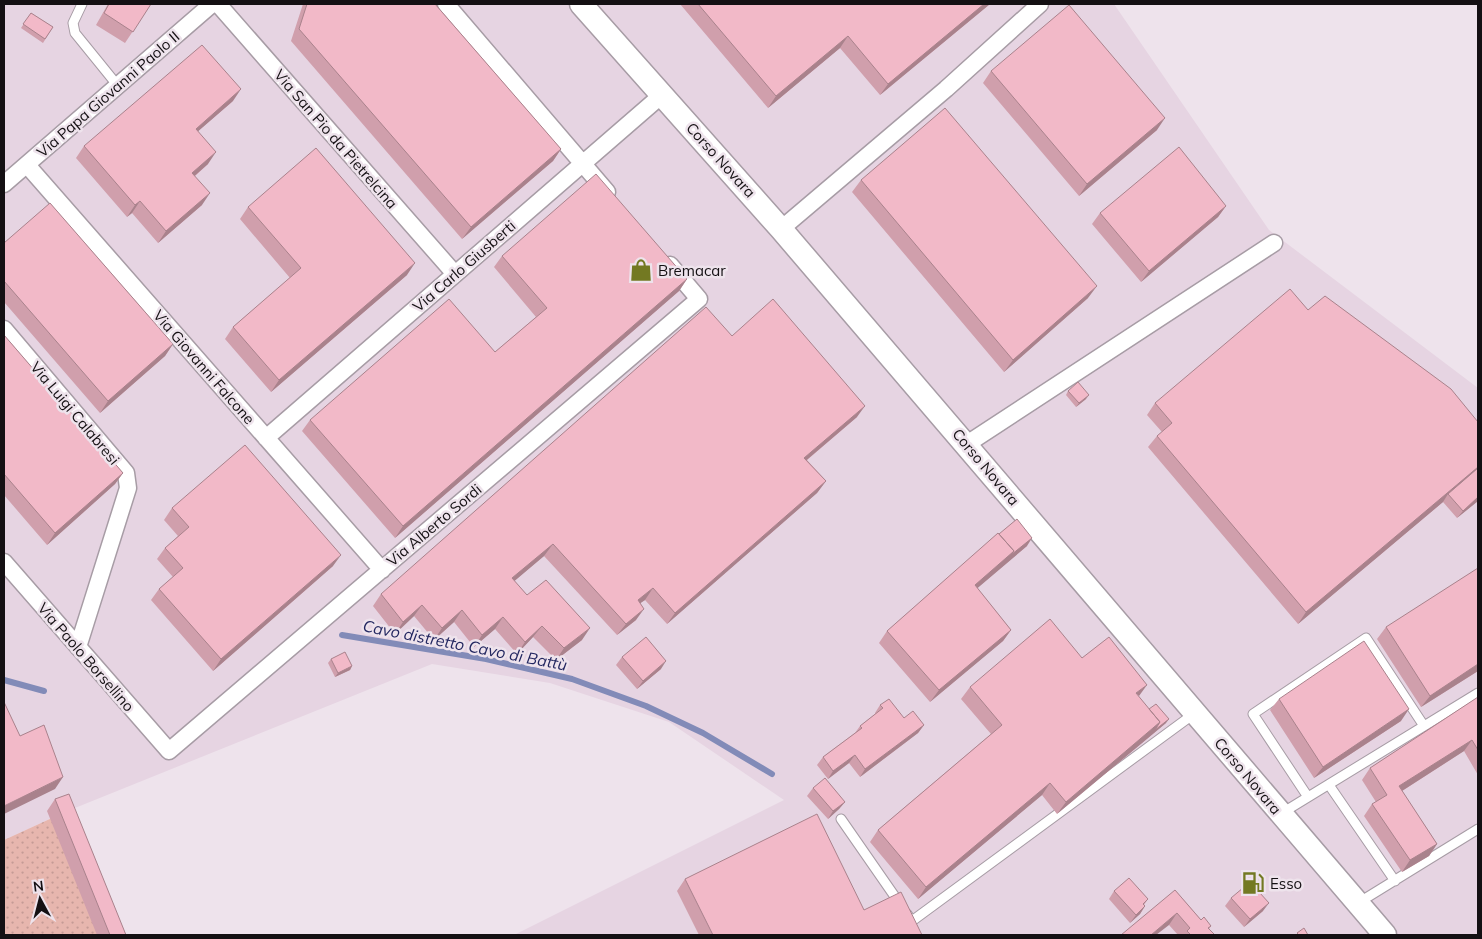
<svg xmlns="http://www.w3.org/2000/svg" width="1482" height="939" font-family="Mulish,sans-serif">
  <defs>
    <pattern id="garden-dots" width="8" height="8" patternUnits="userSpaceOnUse" patternTransform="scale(1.25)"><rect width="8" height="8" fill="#e7b6ae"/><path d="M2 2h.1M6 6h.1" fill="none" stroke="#c59b95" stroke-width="1.8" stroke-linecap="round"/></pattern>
  </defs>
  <rect width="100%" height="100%" fill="#eee3ec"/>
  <path fill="#e6d4e2" d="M4,4H1114L1269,230L1478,388V935H514L784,800L669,722L550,683L432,664L65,812L4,840Z"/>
  <path fill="url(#garden-dots)" d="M65,812L116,935H4V840Z"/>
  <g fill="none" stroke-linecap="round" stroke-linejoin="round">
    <path stroke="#828bb8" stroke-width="6" d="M342,635L486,659L572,679L646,706L703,733L772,774
      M4,680L44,691"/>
    <defs>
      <path id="service" d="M82,4L73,23L75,33L118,86
        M1329,785L1395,881
        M1308,797L1253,714L1366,638L1424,726
        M1282,813L1478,693
        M841,819L900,904
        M1358,903L1478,829
        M907,914L912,921L1195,713"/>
      <path id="minor" d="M218,4L455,274
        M446,4L607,192
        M27,165L382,570
        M4,184L212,4
        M781,229L946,89L1040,4
        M4,329L126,473L128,488L78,647
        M266,438L663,94
        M967,444L1274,243
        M4,562L169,751L699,299L670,265"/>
      <path id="secondary" d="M581,4L781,229L1385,935"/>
    </defs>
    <use href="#service" stroke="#a79ca5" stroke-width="11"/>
    <use href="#minor" stroke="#a79ca5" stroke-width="19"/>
    <use href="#secondary" stroke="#a79ca5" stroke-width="25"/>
    <use href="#service" stroke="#fff" stroke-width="9"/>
    <use href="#minor" stroke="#fff" stroke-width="16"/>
    <use href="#secondary" stroke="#fff" stroke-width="22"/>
  </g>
  <path fill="#d09fac" d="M108,4H151L125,43L96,25Z
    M303,4H435L561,149L553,161L462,239L291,41Z
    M680,4H990L880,95L840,48L768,108Z
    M31,13L53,27L43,43L21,28Z
    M991,71L1157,130L1079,196L983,83Z
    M233,101L198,131L208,164L195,176L202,205L158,243L132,213L127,217L76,158L84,146Z
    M861,180L1088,298L1004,372L852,192Z
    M1226,206L1218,217L1141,282L1092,224L1100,213Z
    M248,207L407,275L271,392L225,339L233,327L290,278L240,219Z
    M4,243L173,344L165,356L100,413L4,302Z
    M502,256L687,279L679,291L395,538L302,431L310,420L495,352L536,317L494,267Z
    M1308,310L1478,422V501L1457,518L1443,502L1298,624L1148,447L1157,436L1162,432L1147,415L1155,403Z
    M4,335L123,473L115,484L47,545L4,495Z
    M732,336L857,417L807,460L826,481L817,493L667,624L645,600L640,603L636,620L617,635L544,556L514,581L527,595L582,640L556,660L533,637L517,654L495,629L474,647L454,622L434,640L414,616L395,634L373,606L381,594Z
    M1068,391L1086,399L1076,407L1066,395Z
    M172,508L333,566L213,671L151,600L159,589L173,577L157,559L165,548L178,536L164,520Z
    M999,534L1027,546L977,588L1011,630L1003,641L930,702L879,643L887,631Z
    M1386,627L1478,671L1421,707L1377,639Z
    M622,657L661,669L637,689L616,665Z
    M1082,658L1138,696L1149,709L1166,723L1057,814L1042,795L918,899L870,842L878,830L991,734L961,699L970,687Z
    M331,659L352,666L350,670L335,677L328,663Z
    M1478,697V775L1464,751L1402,791L1437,844L1429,856L1402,872L1364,816L1372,804L1376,802L1362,780L1370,768Z
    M1279,699L1401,721L1314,778L1270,710Z
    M880,705L904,718L924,725L918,733L860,777L849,763L828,779L817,765L823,757L855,733L860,726L875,714V713Z
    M813,788L845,802L839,809L828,819L807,796Z
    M55,799L126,935H97L47,811Z
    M685,879L864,910L922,935H699L677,891Z
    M1175,890L1201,920L1211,926L1209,929L1215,935H1178L1169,925Z
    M1114,891L1148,899L1144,905L1145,906L1140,914L1130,923L1109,899Z
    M1231,898L1263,911L1244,927L1225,906Z"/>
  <path fill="#a9828c" d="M984,4H990L880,95L888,84Z
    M848,36L840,48L768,108L776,96Z
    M241,89L233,101L188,140L196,129Z
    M1165,118L1157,130L1079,196L1087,184Z
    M561,149L553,161L462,239L471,227Z
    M216,152L208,164L184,185L192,173Z
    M210,193L202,205L158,243L166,231Z
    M140,201L132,213L127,217L135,205Z
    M1226,206L1218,217L1141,282L1149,271Z
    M415,263L407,275L271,392L279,380Z
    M687,279L679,291L395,538L403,526Z
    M1097,286L1088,298L1004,372L1013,360Z
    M173,344L165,356L100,413L108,401Z
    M1089,395L1086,399L1076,407L1079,403Z
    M865,406L857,417L796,469L804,458Z
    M1478,467V472L1448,494L1443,502L1298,624L1306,612Z
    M123,473L115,484L47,545L55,533Z
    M826,481L817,493L667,624L675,613Z
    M1478,497V501L1457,518L1463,511Z
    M1032,538L1027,546L967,597L975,585L1014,551Z
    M553,544L544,556L504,590L512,578Z
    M341,555L333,566L213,671L221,659Z
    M653,588L645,600L629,611L638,600Z
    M422,605L414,616L395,634L403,622Z
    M644,609L636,620L617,635L626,624Z
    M462,610L454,622L434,640L442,628Z
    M503,617L495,629L474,647L482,635Z
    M542,626L533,637L517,654L525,642Z
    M590,628L582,640L556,660L564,648Z
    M1011,630L1003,641L930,702L939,690Z
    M666,661L661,669L637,689L643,681Z
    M1478,664V671L1421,707L1430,696Z
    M352,666L350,670L335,677L338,673Z
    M1147,685L1139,696L1136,693Z
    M1409,709L1401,721L1314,778L1323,767Z
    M1169,719L1166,723L1057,814L1066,802L1160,722Z
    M924,725L918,733L860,777L865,769Z
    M1472,740L1464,751L1391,798L1399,786Z
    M855,755L849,763L828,779L833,771Z
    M63,777L55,789L4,814V806Z
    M1050,783L1042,795L918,899L926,887Z
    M845,802L839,809L828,819L833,811Z
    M1437,844L1429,856L1402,872L1410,860Z
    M1269,903L1263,911L1244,927L1250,919Z
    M1145,906L1140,914L1130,923L1136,915Z
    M1177,913L1169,925L1156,935H1151Z"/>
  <path fill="#f2b9c8" stroke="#a9828c" d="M109,4H151L133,32L104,13Z
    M307,4H435L561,149L471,227L299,29Z
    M698,4H984L888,84L848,36L776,96Z
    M1069,5L1165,118L1087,184L991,71Z
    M31,13L53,27L45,39L23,24Z
    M202,45L241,89L196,129L216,152L192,173L210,193L166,231L140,201L135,205L84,146Z
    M945,108L1097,286L1013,360L861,180Z
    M1179,147L1226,206L1149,271L1100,213Z
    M316,148L415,263L279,380L233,327L301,268L248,207Z
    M596,174L687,279L403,526L310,420L449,299L495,352L547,308L502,256Z
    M50,203L173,344L108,401L4,281V243Z
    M1290,289L1308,310L1325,296L1451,389L1478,422V467L1306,612L1157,436L1172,423L1155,403Z
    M773,299L865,406L804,458L826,481L675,613L653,588L638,600L644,609L626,624L553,544L512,578L527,595L546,580L590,628L564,648L542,626L525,642L503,617L482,635L462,610L442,628L422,605L403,622L381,594L706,307L732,336Z
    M4,335L123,473L55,533L4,474Z
    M1078,382L1089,395L1079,403L1068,391Z
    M245,445L341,555L221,659L159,589L183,568L165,548L189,527L172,508Z
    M1478,468V497L1463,511L1448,494Z
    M1017,519L1032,538L1011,555L1014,551L999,534Z
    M998,533L1014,551L975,585L1011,630L939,690L887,631Z
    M1478,568V664L1430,696L1386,627Z
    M1050,619L1082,658L1109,637L1147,685L1136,693L1160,722L1066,802L1050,783L926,887L878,830L1002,725L970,687Z
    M646,637L666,661L643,681L622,657Z
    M1364,641L1409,709L1323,767L1279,699Z
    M345,652L352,666L338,673L331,659Z
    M1478,697V750L1472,740L1399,786L1437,844L1410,860L1372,804L1387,795L1370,768Z
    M889,699L904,718L913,711L924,725L865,769L855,755L833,771L823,757L862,728L860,726L883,708L880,705Z
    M4,702L20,736L44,725L63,777L4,806Z
    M1156,704L1169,719L1155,730L1160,722L1149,709Z
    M825,778L845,802L833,811L813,788Z
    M69,794L126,935H110L55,799Z
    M817,814L864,910L901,892L922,935H713L685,879Z
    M1129,878L1148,899L1143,904L1145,906L1136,915L1114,891Z
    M1250,882L1269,903L1250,919L1231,898Z
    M1175,890L1201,920L1204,917L1211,926L1208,928L1215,935H1191L1187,931L1190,928L1177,913L1151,935H1121Z
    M1304,928L1308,935H1299L1297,933Z"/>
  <defs>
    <symbol id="shop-bare" viewBox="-9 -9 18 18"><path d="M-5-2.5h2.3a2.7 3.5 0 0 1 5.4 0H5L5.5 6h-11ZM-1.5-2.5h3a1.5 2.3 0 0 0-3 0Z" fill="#737922" stroke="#eee3ec" stroke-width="2.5" paint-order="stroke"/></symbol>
    <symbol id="fuel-bare" viewBox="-9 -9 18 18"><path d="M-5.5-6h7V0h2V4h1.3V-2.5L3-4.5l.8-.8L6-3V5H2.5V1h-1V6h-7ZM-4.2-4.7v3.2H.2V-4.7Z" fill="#737922" stroke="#eee3ec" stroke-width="2.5" paint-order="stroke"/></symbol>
  </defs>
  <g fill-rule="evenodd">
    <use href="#shop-bare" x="625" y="254" width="32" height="32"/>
    <use href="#fuel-bare" x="1237" y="867" width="32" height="32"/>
  </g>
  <g text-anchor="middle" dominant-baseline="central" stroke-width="5" stroke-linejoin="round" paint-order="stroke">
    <g font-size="15" fill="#141013" stroke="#eee3ec">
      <text transform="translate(108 94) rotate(-41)">Via Papa Giovanni Paolo II</text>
      <text transform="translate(336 139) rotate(49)">Via San Pio da Pietrelcina</text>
      <text transform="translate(721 160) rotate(48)">Corso Novara</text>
      <text transform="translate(464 266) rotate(-41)">Via Carlo Giusberti</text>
      <text transform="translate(204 367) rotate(49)">Via Giovanni Falcone</text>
      <text transform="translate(75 413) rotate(50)">Via Luigi Calabresi</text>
      <text transform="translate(986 467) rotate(50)">Corso Novara</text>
      <text transform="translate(434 525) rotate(-40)">Via Alberto Sordi</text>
      <text transform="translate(86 657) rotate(49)">Via Paolo Borsellino</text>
      <text transform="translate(1248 776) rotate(50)">Corso Novara</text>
    </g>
    <g font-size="15" fill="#141013" stroke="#eee3ec" text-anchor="start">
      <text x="658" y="270">Bremacar</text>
      <text x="1270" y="883">Esso</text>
    </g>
    <g font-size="16" font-style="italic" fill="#232760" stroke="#eee3ec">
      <text transform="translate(465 645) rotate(11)">Cavo distretto Cavo di Battù</text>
    </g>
  </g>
  <rect width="1482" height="939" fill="none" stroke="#141013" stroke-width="10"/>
  <g transform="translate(40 899) rotate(353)" stroke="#eee3ec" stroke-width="4" paint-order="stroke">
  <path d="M0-4L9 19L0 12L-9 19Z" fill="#141013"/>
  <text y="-8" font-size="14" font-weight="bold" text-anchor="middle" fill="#141013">N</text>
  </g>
</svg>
